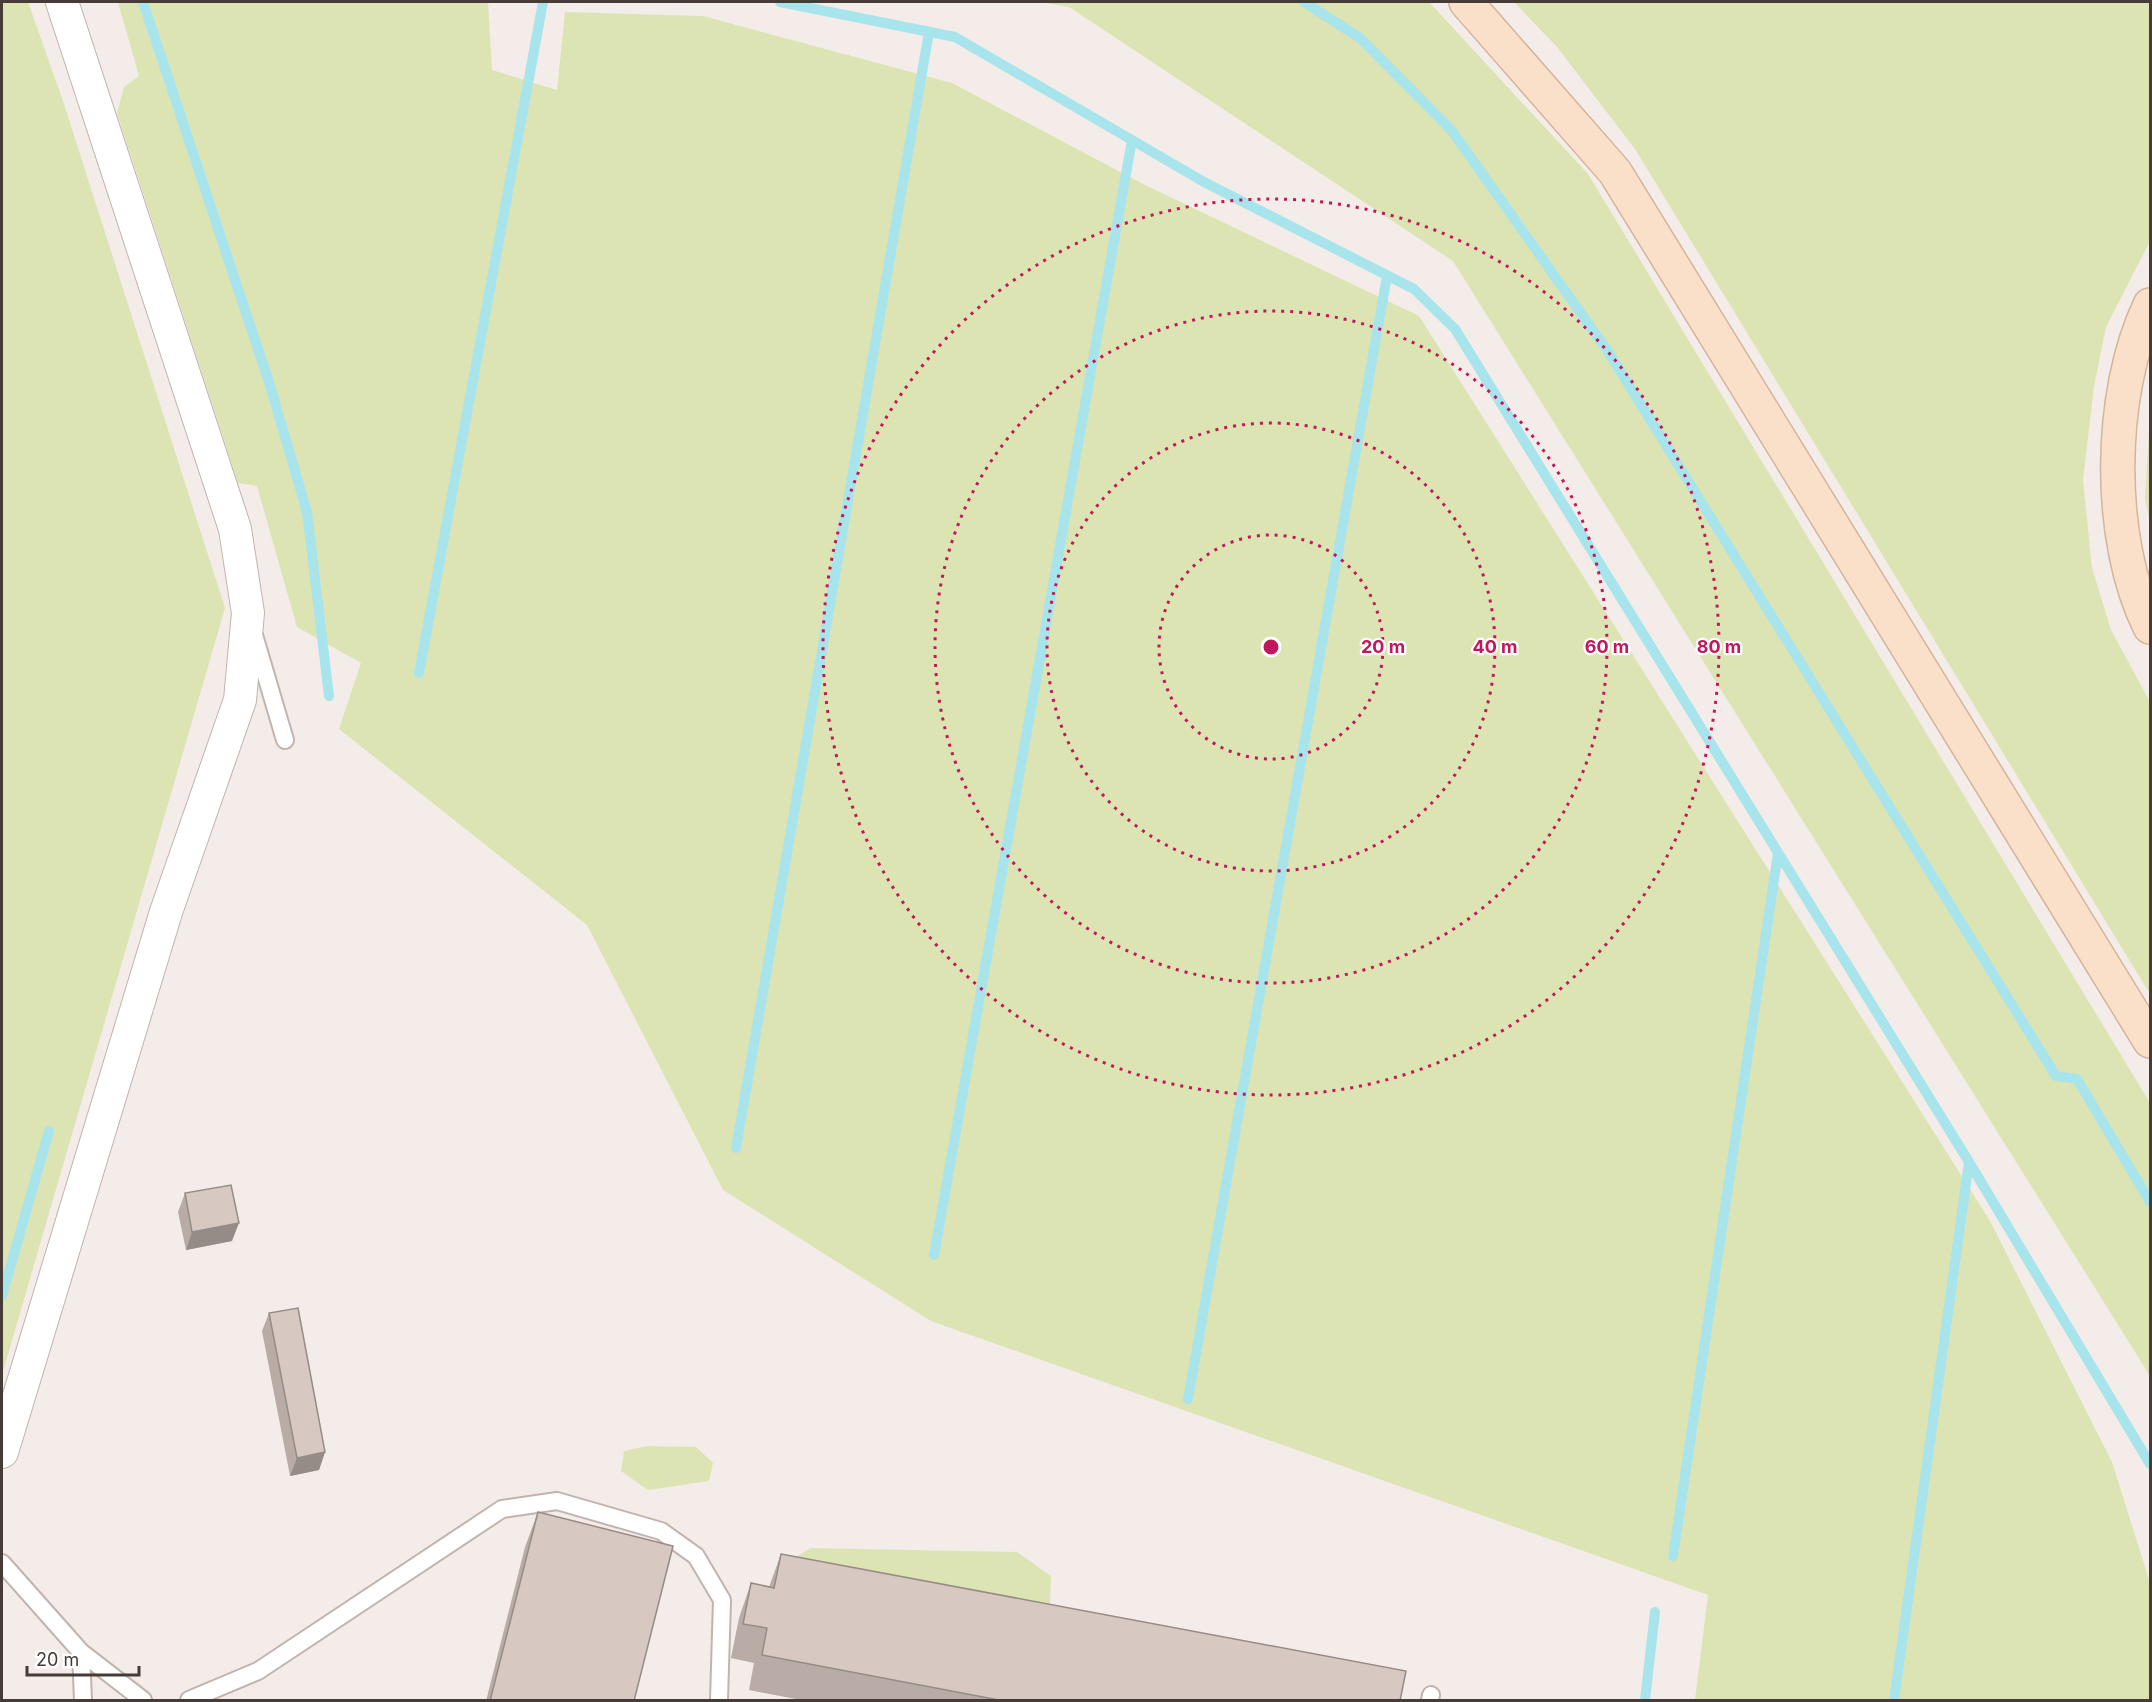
<svg xmlns="http://www.w3.org/2000/svg" width="2152" height="1702" font-family="Inter,sans-serif">
<style>
.green{fill:#dde4b3}
.lines{fill:none;stroke-linecap:round;stroke-linejoin:round}
.stream{stroke:#a8e4ec;stroke-width:10}
.service-casing{stroke:#c1b4ae;stroke-width:20}
.minor-casing{stroke:#c1b4ae;stroke-width:34}
.secondary-casing{stroke:#d3b49d;stroke-width:36}
.service{stroke:#fff;stroke-width:16}
.minor{stroke:#fff;stroke-width:32}
.secondary{stroke:#fbe0c9;stroke-width:33}
.wall{fill:#b9aca6}
.shaded-wall{fill:#968c87}
.building{fill:#d7c8c1;stroke:#968c87;stroke-width:1.5}
.ring{fill:none;stroke:#c2185b;stroke-width:3;stroke-dasharray:3 6}
.centre{fill:#c2185b;stroke:#fff;stroke-width:3}
.ring-label{font-size:18px;text-anchor:middle;font-weight:bold;fill:#c2185b;stroke:#fff;stroke-width:4.5;stroke-linejoin:round;paint-order:stroke}
</style>
<rect width="100%" height="100%" fill="#f3ece8"/>
<path class="green" d="M2,2h26l35,99 162,507 -223,767z
M118,2h370l4,68 65,20 8,-78 138,4 249,67 193,102 274,131 571,905 122,241 38,121v117h-455l13,-105 -777,-274 -208,-131 -136,-265 -248,-196 22,-66 -64,-36 -40,-141 -19,-3 -121,-370 7,-26 15,-11z
M1040,2h389l159,172 562,929v273l-697,-1115 -384,-254z
M1514,2l636,1v238l-44,86 -12,59 -11,94 9,88 19,62 39,72v292l-515,-845 -78,-102z
M2150,415v108l-5,-24z
M647,1446l49,1 17,16 -4,18 -61,9 -27,-19 3,-20z
M811,1548l206,4 34,24 -1,28 -33,32 -239,-69z"/>
<g class="lines">
<path class="stream" d="M143,2l126,380 38,130 22,184
M780,2l175,35 249,145 210,107 41,40 514,833 181,302
M1304,2l56,36 92,93 157,222 447,723 21,3 73,123
M419,673l124,-671
M736,1148l193,-1116
M934,1255l198,-1115
M2,1296l47,-165
M1188,1399l199,-1123
M1673,1556l105,-703
M1645,1700l10,-88
M1894,1700l75,-538"/>
<defs>
<path id="service" d="M254,635l31,105
M2,1563l79,89 2,48
M81,1652l62,48
M189,1700l69,-29 244,-162 55,-8 104,30 35,25 26,44 -3,100
M1430,1700l1,-5"/>
<path id="minor" d="M2,1452l164,-540 74,-212 8,-87 -13,-84 -173,-527"/>
<path id="secondary" d="M1466,2l149,170 535,869
M2150,305c-42,88 -44,234 0,322"/>
</defs>
<use href="#service" class="service-casing"/>
<use href="#minor" class="minor-casing"/>
<use href="#secondary" class="secondary-casing"/>
<use href="#service" class="service"/>
<use href="#minor" class="minor"/>
<use href="#secondary" class="secondary"/>
</g>
<path class="wall" d="M185,1193l47,48 -46,9 -8,-38z
M269,1313l56,139 -6,18 -29,6 -28,-145z
M538,1512l96,189h-148l39,-154z
M781,1554l619,147h-594l-57,-11 5,-27 -23,-5 8,-40 12,-35 18,4z"/>
<path class="shaded-wall" d="M239,1223l-7,18 -46,9 6,-18z
M325,1452l-6,18 -29,6 7,-18z"/>
<path class="building" d="M231,1185l8,38 -47,9 -7,-39z
M298,1308l27,144 -28,6 -28,-145z
M538,1512l135,34 -39,155h-144z
M781,1554l625,117 -6,30h-396l-242,-46 5,-27 -24,-4 8,-41 23,5z"/>
<g class="ring">
<circle cx="1271" cy="647" r="112"/>
<circle cx="1271" cy="647" r="224"/>
<circle cx="1271" cy="647" r="336"/>
<circle cx="1271" cy="647" r="448"/>
</g>
<circle cx="1271" cy="647" r="9" class="centre"/>
<g class="ring-label">
<text x="1383" y="653">20 m</text>
<text x="1495" y="653">40 m</text>
<text x="1607" y="653">60 m</text>
<text x="1719" y="653">80 m</text>
</g>
<rect width="2152" height="1702" fill="none" stroke="#463b37" stroke-width="6"/>
<path d="M27 1666v9h112v-9" fill="none" stroke="#463b37" stroke-width="3"/>
<text x="36" y="1666" font-size="18" fill="#463b37" stroke="#ffffff" stroke-width="4.5" paint-order="stroke">20 m</text>
</svg>
